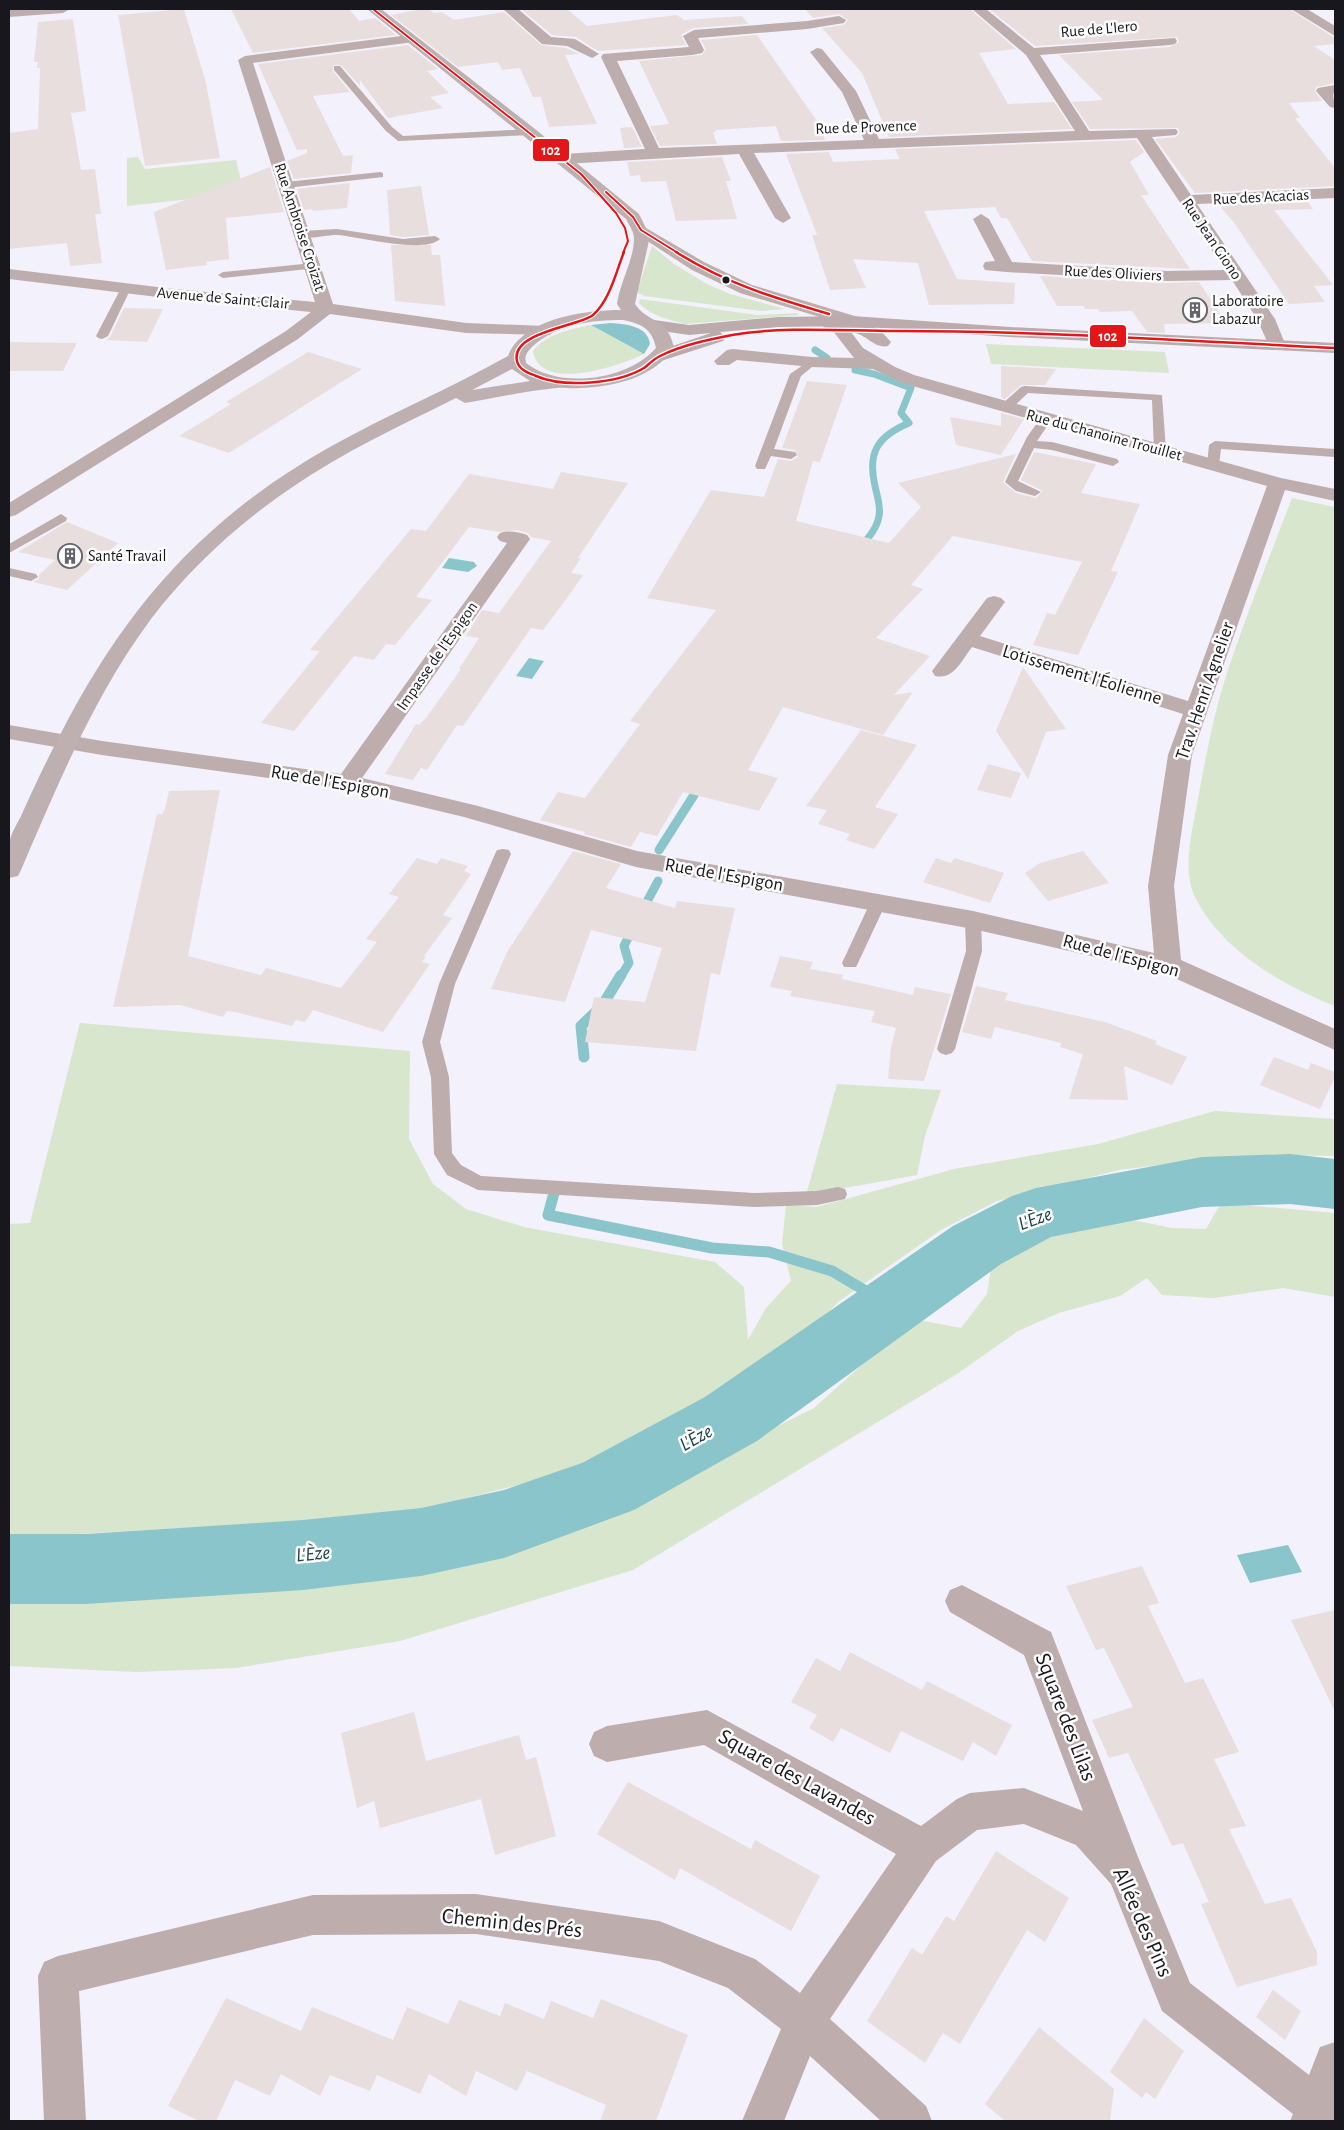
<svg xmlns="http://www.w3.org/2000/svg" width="1344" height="2130" font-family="'Alegreya Sans',sans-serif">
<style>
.green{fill:#d8e6ce}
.water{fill:#8ac5cb}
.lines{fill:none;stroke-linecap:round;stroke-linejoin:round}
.stream-far2{stroke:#8ac5cb;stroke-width:7}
.stream-far1{stroke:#8ac5cb;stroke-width:9}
.stream{stroke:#8ac5cb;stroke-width:11}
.river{fill:#8ac5cb;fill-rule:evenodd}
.building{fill:#e8dedd}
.lane{fill:#bdadac;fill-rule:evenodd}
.street{fill:#bdadac;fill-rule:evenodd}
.secondary{fill:#bcabac;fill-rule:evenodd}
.primary{fill:#beb0b0;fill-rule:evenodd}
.bus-1-far1-casing{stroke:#fdfdfd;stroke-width:4}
.bus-1-casing{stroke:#fdfdfd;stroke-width:5}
.bus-1-far1{stroke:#e41619;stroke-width:2}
.bus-1{stroke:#e41619;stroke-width:2.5}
.bus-dot{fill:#18171e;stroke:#fdfdfd;stroke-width:2}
.labels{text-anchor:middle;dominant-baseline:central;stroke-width:5;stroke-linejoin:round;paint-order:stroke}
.far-street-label{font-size:16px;fill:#18171e;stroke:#fdfdfd}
.far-poi-label{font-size:16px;fill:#18171e;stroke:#fdfdfd;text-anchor:start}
.street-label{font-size:19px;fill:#18171e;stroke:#fdfdfd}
.water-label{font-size:20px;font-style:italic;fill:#1a4243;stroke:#fdfdfd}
.near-street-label{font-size:22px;fill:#18171e;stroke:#fdfdfd}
.line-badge{stroke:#fdfdfd;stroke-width:2}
.badge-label{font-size:14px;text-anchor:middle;font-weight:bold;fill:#fff}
</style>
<rect width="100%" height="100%" fill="#f3f1fb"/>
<path class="green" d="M138,157l7,12 91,-9 8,33 -117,13v-48z
M652,246l22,18 33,20 23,10 55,15 -24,2 -117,-15 -6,-3v-4z
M640,299l117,16 40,-2 2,2 -114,9c-15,-4 -34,-8 -46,-21z
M591,325l53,29c-23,11 -104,40 -111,-3 13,-17 38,-22 58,-26z
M986,344l179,8 4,21 -178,-9z
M1292,498l43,9v499c-53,-21 -113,-55 -140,-109 -13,-27 -3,-65 2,-93 9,-47 17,-94 33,-140 19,-56 41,-111 62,-166z
M80,1023l330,28 -1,88 24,45 33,25 58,18 191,35 29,25 4,53 18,-32 25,-27 -9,-37 4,-39 31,2 137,-38 144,-25 117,-33 120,8v37l-50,-1 -85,5 -81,10 -122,31 -56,29 -103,72 -77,82 -28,22 -54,30 -102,34 -146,37 -143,15 -279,16v-314l21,-1z
M837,1084l104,6 -16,46 -8,39 -111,20z
M1221,1203l114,10v84l-52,-9 -69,10 -52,-3 -15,-17 -27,18 -61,17 -41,18 -61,43 -324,196 -233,71 -164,27 -99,4 -128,-6v-83l295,-7 165,-20 170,-61 175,-87 99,-89 48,9 26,-34 5,-32 51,-35 75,-10 54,11 34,1z"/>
<path class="water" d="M611,323c15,1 37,3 39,21l-6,10 -53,-29z
M449,558l25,4 3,4 -9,6 -26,-4z
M529,658l15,3 -12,18 -16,-3z
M1288,1545l14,27 -52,11 -13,-28z"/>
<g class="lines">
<path class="stream-far2" d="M815,350l12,8
M855,370l19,4 37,14 -10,25 8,10c-31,13 -42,29 -34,63 2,10 6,20 4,30 -2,13 -12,23 -20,33"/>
<path class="stream-far1" d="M659,850l42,-66
M642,911l16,-30
M621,976l8,-13 -5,-17 9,-18"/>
<path class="stream" d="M584,1057l-3,-31 21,-20 19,-31
M554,1193l-6,22 164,33 57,4 63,19 59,35"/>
<path class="river" d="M1290,1154l45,5v50l-45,-5 -88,3 -151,30 -50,27 -244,177 -123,69 -130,48 -83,18 -118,14 -217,14h-77v-70h77l217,-14 118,-12 83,-18 78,-27 123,-66 248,-171 59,-30 24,-8 166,-31z"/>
</g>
<path class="building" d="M184,9l22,74 14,75 -75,8 -27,-151z
M231,9h118l10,12 16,-3 21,17 -143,18z
M421,9h7l6,4 8,-1 12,8 50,-8 37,33 25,3 13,6 -14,1 32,69 -48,3 -8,-30h-8l-13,-29 -18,2 -4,-8 -40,5 -67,-52z
M521,9h46l20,17 90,-11 7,5 58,-4 6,8 -55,4 -12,7 5,10 -88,6 -22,-14 -24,-2z
M805,9h165l46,40 -37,4 29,51 46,-2 18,27 -183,8 -27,-64 -40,-45 22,-3 4,-5 -9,-6 -26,4z
M989,9h300l46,29v6l-21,2 21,14v23l-19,4 -1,5 7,9 -33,2 11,15h-5l40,50v18l-140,7 -40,-54 21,-2 4,-4 -2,-5 -88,1 -18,-27 31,-2 -44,-45 111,-8 9,-5 -2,-5 -142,9z
M73,19l13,92 -15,2 10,57 14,-1 6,45h-6l7,49 -32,3 -3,-23 -58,6v-116l29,-4 2,-61h-3l1,-6h-4l4,-40z
M757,35l62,89 6,16 -44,1 -5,-15 -61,4 1,2h-3l4,12 -57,2 -10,-20 19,-2 -30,-63 63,-6 4,-6 -5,-9z
M408,45l30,24 -11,2 22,22 -19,4 13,11 -55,10 -28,-38v6l-19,-21h-8v6l17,21 -37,4 30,60 10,-1 -2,18 -57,6 -7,-18 20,-8v-4l-10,1 -39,-86z
M632,127l10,20 -18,1 -4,-20z
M1136,140l8,12 -14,10 19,33h-8l49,74 -158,-8 -25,-43h-6l-6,-11 -71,4 33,68 58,4 -1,21 -85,1 -11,-42 -65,-4 13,29 -36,2 -18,-55h5l-31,-81 43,-2 4,10 67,-3 -5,-10z
M722,157l9,24h-5l11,38 -61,2 -10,-40 -25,1 -1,-7 -10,1 -3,-14z
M270,167l14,45 -58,6 3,41 -23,3 1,3 -41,5 -12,-58z
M350,183l-3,25 -34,3 -1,-2 -8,1 -7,-21z
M421,186l8,49 -26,2 -13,-2 -3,-45z
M1307,201l6,8 -39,1 59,75 -19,1 11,16 -36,2 -54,-80 -16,-19z
M391,245h40l1,10h8l5,51 -50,-5z
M1040,276l127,7 32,-1 27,41 -62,1 1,9 -18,-1 -15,-21 -32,1 -2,-3h-13l-1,-3h-27z
M124,308l39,1 -16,33 -41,-2 4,-3z
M9,342l68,1 -14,28h-54z
M308,352l54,17 -133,84 -50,-17 52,-32 -5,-2z
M1001,366l55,3 -11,16h-24l-16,14 -4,-2z
M807,381l40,4 -27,77 -7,-1 -17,60 93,22 32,-36 -23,-24 118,-29 -13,28 13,11 20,5 7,-7 -22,-11 13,-28 62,12 -15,29 59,11 -29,67 7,1 -40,83 -45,-10 14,-32 8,2 27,-53 -129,-26 -42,49 12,4 -47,49 54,18 -36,39 19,-3 -30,43 -100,-28 -35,63 30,8 -19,33 -76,-19 -26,44 -17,-4 -9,15 -47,-13 1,-2 -45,-12 18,-28 27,6 55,-74 -10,-3 86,-111 -69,-12 64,-108 53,7 14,-38 13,2 7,-4 -3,-7 -13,-2z
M1001,413l23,6 -23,36 -45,-10 -6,-28 51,9z
M561,472l67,11 -50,75h3l-10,15 12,2 -16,23 -24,32 -12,-2 -68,98 -6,-1 -30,45 -6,-2 -8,12 -28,-6 31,-50 3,1 7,-7 35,-49h-2l20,-31 -13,-2 16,-26 17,3 52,-72 -20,-4 -3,-4 -11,-3 -18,2 -30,-5 -53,70 16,3 -37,45 -9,-1 -12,16 -20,-4 -60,75 -33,-8 59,-72 -10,-1 101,-121 15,2 43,-57 84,15z
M67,522l51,21 -51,47 -34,-8 6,-3v-4l16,-15 -37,-8z
M1023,667l43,62 -20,3 -18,47 -32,-48z
M861,730l56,15 -42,62 23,7 -24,35 -28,-9 4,-6 -32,-10 9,-14 -21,-4z
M988,764l33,9 -10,25 -34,-8z
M220,790l-32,166 73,19 5,-7 75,20 36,-46 -11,-3 33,-42 -10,-3 28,-36 20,6 4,-6 27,8 -4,5 7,3 -28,41 9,3 -28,38 2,1 -4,5 8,2 -47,68 -70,-22 -8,12 -9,-2 -4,6 -57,-14 -8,-1 -4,6 -43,-12 -67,2 44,-193h5l3,-5 4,-18z
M573,851l48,13 -15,24 69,20 2,-7 58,7 -15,67 -9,-2 -15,78 -111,-9 9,-45 51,5 17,-54 -71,-18 -26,72 -74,-13 16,-37z
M1083,851l26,32 -61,18 -23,-28 15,-10z
M936,858l15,5 4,-5 49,15 -14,30 -67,-21z
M780,956l33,6 -3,7 33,6 -1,4 71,16 2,-8 36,7 -27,87 -36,-2 3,-32 5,-19 -25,-6 4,-11 -85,-15 2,-5 -22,-4z
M976,986l32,7 -3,7 100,22 52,19 -2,3 32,13 -15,28 -48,-19 4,34 -59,-1 14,-45 -23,-7 1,-4 -66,-16 -4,12 -29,-7z
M1274,1057l34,13 3,-7 24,9v5l-15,32 -60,-24z
M1142,1566l17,37 -11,3 37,77 18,-5 36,74 -25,7 32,67 -17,3 36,75 26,-6 26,54v13l-80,22 -36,-83 8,-2 -26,-59 -11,3 -44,-93 -19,5 -17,-38 41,-13 -29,-59 -8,2 -30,-64z
M1335,1610v102l-44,-92z
M850,1652l72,38 5,-9 85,44 -16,31 -23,-14 -10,19 -62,-30 -11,22 -49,-25 -8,14 -24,-14 8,-13 -26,-13 25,-44 24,13z
M414,1712l12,49 93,-26 7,25 10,-3 20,79 -61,19 -14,-56 -101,29 -6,-27 -17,7 -16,-75z
M628,1782l123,67 4,-9 65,36 -29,55 -111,-63 -5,12 -78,-46z
M996,1851l73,47 -24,44 -18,-12 -67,114 -17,-11 -18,30 -58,-42 45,-73 10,7 24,-39 8,5z
M1273,1990l28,21 -16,29 -29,-23z
M226,1998l75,33 11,-24 81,33 14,-33 41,17 11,-24 41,16 5,-13 39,16 7,-18 42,17 8,-19 87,36 -32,86h-56l6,-16 -79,-34 -10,20 -41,-20 -10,25 -37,-22 -9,20 -43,-19 -7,16 -40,-16 -10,21 -39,-22 -11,22 -35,-16 -19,41h-17l-31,-15z
M1144,2018l40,33 -29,48 -9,-7 -4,6 -32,-26z
M1039,2027l75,62 -4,32h-105l-20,-17z"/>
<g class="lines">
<path class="lane" d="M334,66h6l52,61 11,9 127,-7 5,3 -5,3 -132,6 -12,-10 -52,-61z
M380,172l3,1v4l-97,11 -5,-3 5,-3z
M337,229l66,10 32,-3 5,3c-16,15 -80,-2 -102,-4 -11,-1 -33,7 -41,-1l5,-3z
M313,263l5,3 -1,2 -94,10 -5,-3 5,-3z
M126,285l5,3 -23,48 -6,3 -4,-1 -2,-2 25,-48z
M812,359l6,3 -17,14 -27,73 21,3 2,3 -6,4 -20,-3 -6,13h-8l-2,-3 35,-92z
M1025,386l137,9 4,55 -6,4 -6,-4 -2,-50 -124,-7 -18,17h-8v-6l19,-17z
M1046,415l6,4 -15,22 15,1 65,17 2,3 -6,4 -61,-16 -18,-2 -16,33 23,11 -6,4 -19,-5 -11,-9 22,-45 15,-21z
M1215,441l120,8v8l-114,-8 -2,16 -6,4 -6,-4 2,-20z
M61,514l6,4 -1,3 -57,32v-9z
M9,568l27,6 2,3 -7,4 -22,-5z
M503,849l6,1 2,4 -56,130 -15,58 9,35 3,76 9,12 20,11 273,17 63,-2 21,-4 7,2 2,5 -2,5 -28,6 -63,2 -276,-17 -31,-15 -13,-21 -3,-77 -9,-35 17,-58 56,-130 2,-4z
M878,898l6,1 2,4 -28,60 -2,4h-12l-2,-4 28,-60 2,-4z
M973,915l6,1 2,4 1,31 -27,98 -3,4 -6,2 -6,-2 -3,-4 29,-98 -1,-31 2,-4z"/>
<path class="street" d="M9,9h61l-7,4 -54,4z
M503,9h15l33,28 24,2 24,15 -7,4 -25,-12 -25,-2z
M972,9h14l48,39 141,-10 2,3 -2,3 -5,1 -130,10 49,76 87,-2 2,3 -2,3 -24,2 39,58 144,-7v10l-138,6 78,115 11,27 -3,4h-12l-14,-31 -25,-39 -65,1 -161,-9 -21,-2 -2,-4 2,-4 10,-1 -22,-42 8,-5 8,5 23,43 155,9 58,-1 -88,-132 -383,15 37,65 -8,5 -8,-5 -36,-64 -176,10 -8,-5 8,-5 82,-5 -44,-92 2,-3 86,-7 -6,-11 11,-6 113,-9 32,-5 7,4 -2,3 -37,6 -109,9 6,12 -2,3 -10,2 -75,6 42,87 205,-8 -22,-48 -32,-40 7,-4 5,1 34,42 23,48 196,-8 -49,-76z
M1291,9h16l28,17v10z
M409,35l5,1 2,3 -2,3 -161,21 80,241 133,19 78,3 6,1 3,4 -3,4 -84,-2 -136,-19 -32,25 -282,176 -7,2v-14l277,-172 25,-19 -137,-13 -165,-20v-10l165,20 141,13 -77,-242 7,-4z
M1335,85v8l-2,1 2,14 -5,-1 -14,-16 2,-3z
M641,225l63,37 48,23 106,32 2,5 19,7 12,13 -3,4c-14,3 -21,-12 -37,-14l12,16 32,19 19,8 367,103 54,11v12l-50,-11 -93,265 -18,131 7,74 154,69v21l-174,-78 -188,-43 -337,-62 -172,-50 -117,-28 -245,-34 -93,-16v-14l93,16 239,33 166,-231 -7,-2 -3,-4 3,-4c9,-3 18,-1 27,2l3,4 -168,239 116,28 159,45 336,60 181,42 -6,-67 20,-131 15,-41 -211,-67c-11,14 -18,33 -37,29l-3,-5 55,-73 7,-2 7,2 4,4 -25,34 208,65 79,-215 -365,-103 -29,-14 -61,-2 -75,-7 -8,5h-12l-3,-4 13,-11 6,-1 79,8 42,1 -21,-27 -7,-1 -3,-4 3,-4 7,-1 -93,-28 -48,-23 -57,-37 -2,-3 2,-3z
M962,1585l89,47 87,225 52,126 119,92 11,-28 15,-5v79h-45l3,-7 -131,-103 -51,-127 -35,-39 -52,-21 -47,6 -41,31 -106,158 96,87 6,15h-51l-71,-65 -26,65h-42l39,-92 -53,-41 -69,-27 -183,-27 -163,1 -234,56 7,130h-42l-6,-145 6,-14 14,-6 255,-61 163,-1 183,27 96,38 45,34 96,-139 -192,-109 -97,17 -13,-6 -5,-12 5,-12 13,-6 100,-16 214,116 36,-27 13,-6 54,-5 59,23 -59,-156 -74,-43 -5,-11 5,-11z"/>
<path class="secondary" d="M852,316l158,11 325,16v10l-325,-16 -158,-11 -73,1 -59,5 6,5 -3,4 -65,21 -6,-1 -3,-4 3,-4 59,-20 -22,2 -41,-6 -3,-4 3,-4 6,-1 35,5 90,-8z"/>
<path class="primary" d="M367,9h14l154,120 104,85 11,22 -15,68c14,21 32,11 39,44 -21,30 -60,39 -95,40 -8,1 -16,-1 -23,0 -30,3 -61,10 -91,15l-9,-5c-56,28 -113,54 -165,90 -53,36 -101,80 -140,131 -56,75 -93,165 -130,251l-3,6 -9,2c0,-11 -2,-23 0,-34 1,-9 8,-20 12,-28 12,-26 24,-53 38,-79 65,-128 144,-218 269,-289 59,-33 121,-59 180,-92 15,-38 78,-46 113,-46l-4,-6c3,-22 17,-44 17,-66 0,-6 -5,-13 -8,-19zM623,320c18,4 29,8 33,28 -28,32 -96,42 -130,15 -2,-8 2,-12 7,-17 25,-22 58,-26 90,-26zM512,369l18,12 -58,9z"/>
<defs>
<path id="bus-1-far1" d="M373,9l208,165 35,39 9,15 3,13 -5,12
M606,192l27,25 8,13 37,23"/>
<path id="bus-1" d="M624,252c-8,20 -14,48 -31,63 -13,11 -83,17 -76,46 2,9 12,12 19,15 28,12 81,8 108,-8 5,-4 10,-9 16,-12 22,-11 47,-16 72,-21 54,-9 111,-4 166,-4 146,0 291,10 437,17
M676,252c51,32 96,45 153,62"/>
</defs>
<use href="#bus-1-far1" class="bus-1-far1-casing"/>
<use href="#bus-1" class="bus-1-casing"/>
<use href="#bus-1-far1" class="bus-1-far1"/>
<use href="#bus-1" class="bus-1"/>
</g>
<defs>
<symbol id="building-ring" viewBox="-11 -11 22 22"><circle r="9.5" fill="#fdfdfd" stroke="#65636b" stroke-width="1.5"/><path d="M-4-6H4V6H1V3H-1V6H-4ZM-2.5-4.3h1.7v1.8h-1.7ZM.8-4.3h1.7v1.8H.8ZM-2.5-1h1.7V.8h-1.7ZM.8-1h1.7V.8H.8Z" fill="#65636b"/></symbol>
</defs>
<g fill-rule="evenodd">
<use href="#building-ring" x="1181" y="296" width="28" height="28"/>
<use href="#building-ring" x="56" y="542" width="28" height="28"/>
</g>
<circle class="bus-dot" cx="726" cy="280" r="4.5"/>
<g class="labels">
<g class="far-street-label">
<text transform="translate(1099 29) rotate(-5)">Rue de L'Iero</text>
<text transform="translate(866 127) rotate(-2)">Rue de Provence</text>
<text transform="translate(1261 197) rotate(-3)">Rue des Acacias</text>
<text transform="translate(300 227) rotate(72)">Rue Ambroise Croizat</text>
<text transform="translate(1212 239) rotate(56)">Rue Jean Giono</text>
<text transform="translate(1113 273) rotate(3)">Rue des Oliviers</text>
<text transform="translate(223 298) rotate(5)">Avenue de Saint-Clair</text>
<text transform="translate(1104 435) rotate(15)">Rue du Chanoine Trouillet</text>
<text transform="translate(437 656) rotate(-55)">Impasse de l'Espigon</text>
</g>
<g class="far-poi-label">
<text x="1212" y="301">Laboratoire<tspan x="1212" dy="18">Labazur</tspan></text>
<text x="88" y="556">Santé Travail</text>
</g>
<g class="street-label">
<text transform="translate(1082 675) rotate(17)">Lotissement l'Éolienne</text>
<text transform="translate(1205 691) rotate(-71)">Trav. Henri Agnelier</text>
<text transform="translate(330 782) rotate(10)">Rue de l'Espigon</text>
<text transform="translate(724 875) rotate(10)">Rue de l'Espigon</text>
<text transform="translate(1121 956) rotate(15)">Rue de l'Espigon</text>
</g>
<g class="water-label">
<text transform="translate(1035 1219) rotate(-20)">L'Èze</text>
<text transform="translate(696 1438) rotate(-29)">L'Èze</text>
<text transform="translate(313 1554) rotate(-5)">L'Èze</text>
</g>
<g class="near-street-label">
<text transform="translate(1066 1717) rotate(69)">Square des Lilas</text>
<text transform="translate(797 1777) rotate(29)">Square des Lavandes</text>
<text transform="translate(1143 1922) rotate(66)">Allée des Pins</text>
<text transform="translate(512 1923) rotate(6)">Chemin des Prés</text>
</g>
</g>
<g class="line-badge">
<rect x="532" y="138" width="38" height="24" rx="5" fill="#e41619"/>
<rect x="1089" y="324" width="38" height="24" rx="5" fill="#e41619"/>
</g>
<g class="badge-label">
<text x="551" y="155">102</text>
<text x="1108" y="341">102</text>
</g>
<rect width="1344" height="2130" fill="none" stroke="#18171e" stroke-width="20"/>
</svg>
